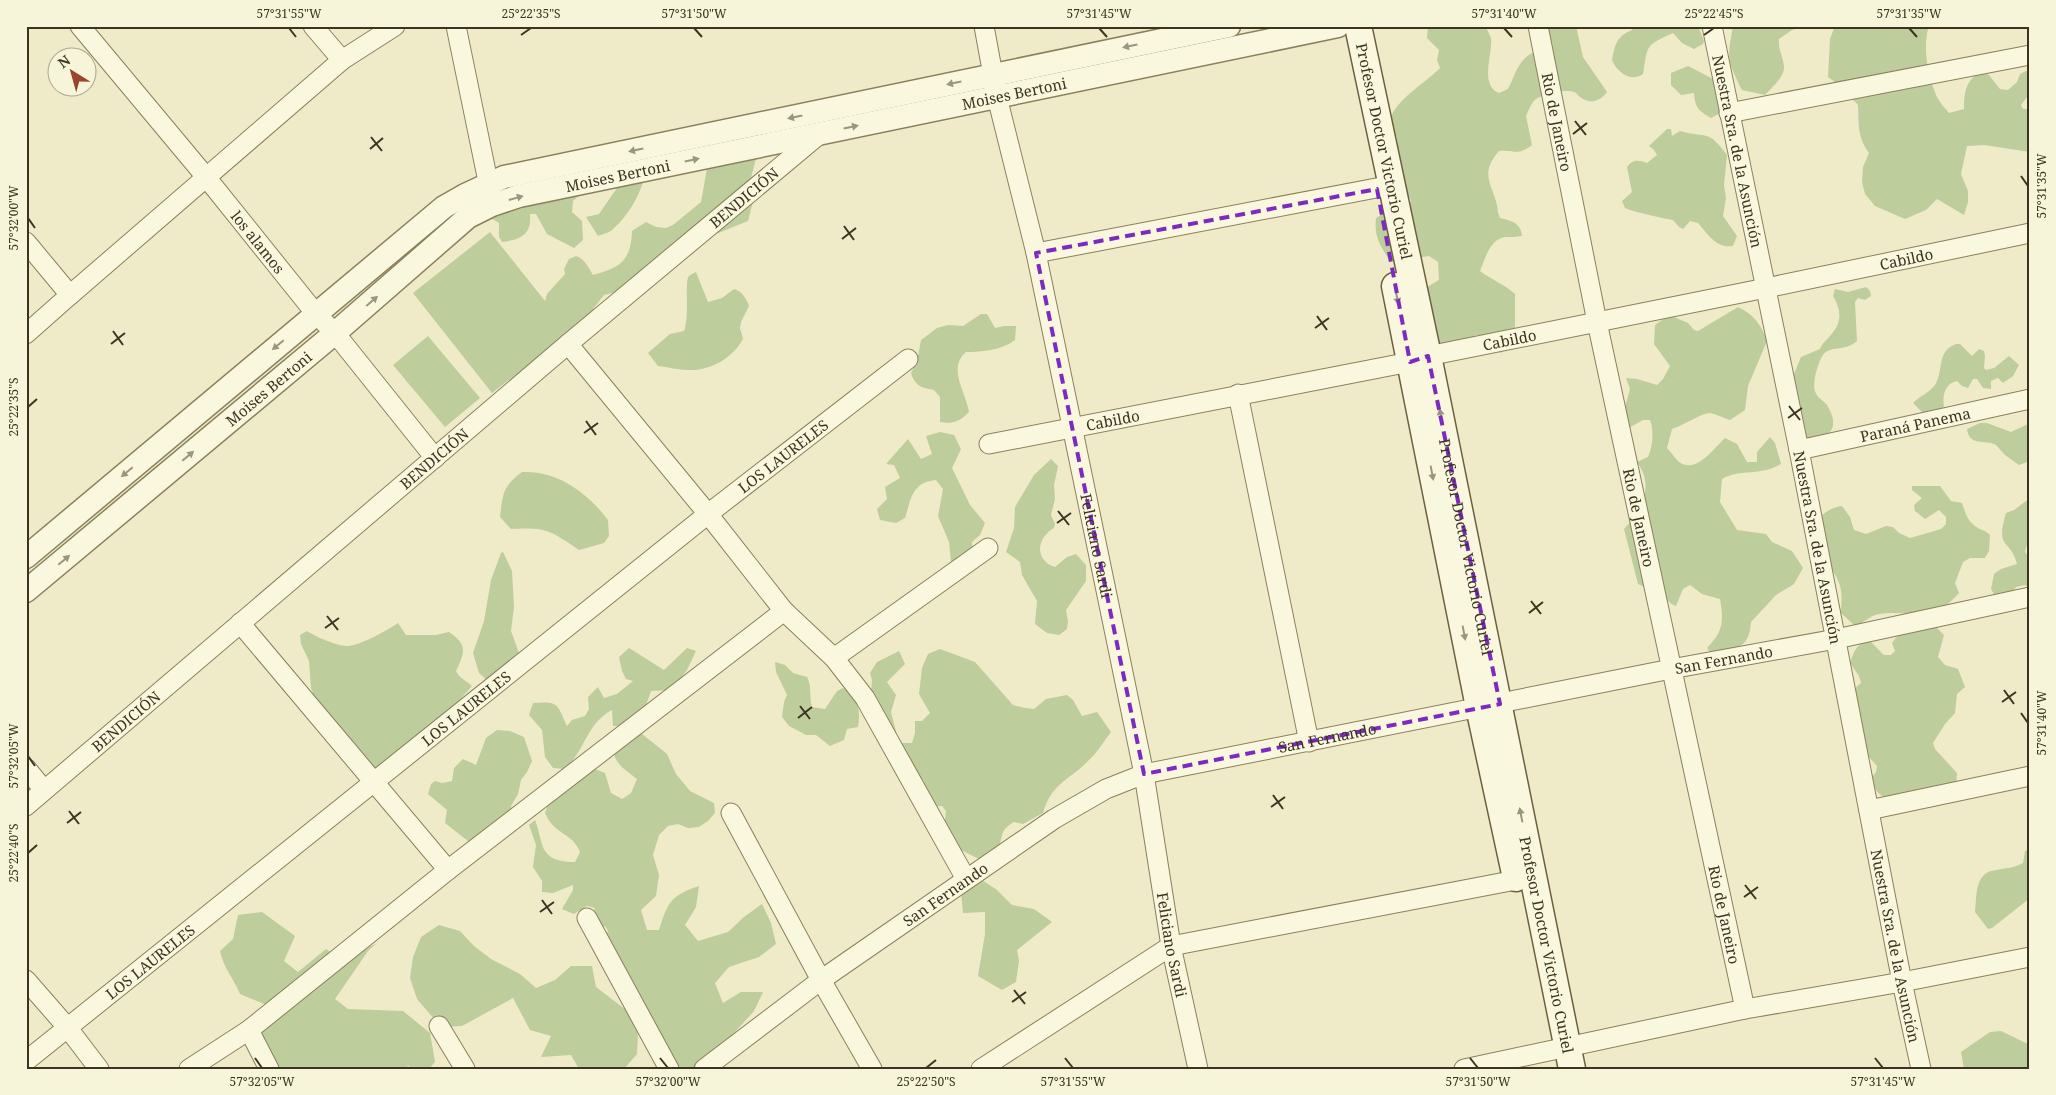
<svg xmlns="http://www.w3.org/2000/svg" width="2056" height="1095" font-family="'Noto Serif',serif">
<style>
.green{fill:#bdcd9c}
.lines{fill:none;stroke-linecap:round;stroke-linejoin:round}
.minor-casing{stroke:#8b805d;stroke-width:21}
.tertiary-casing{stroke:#8b805d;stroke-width:25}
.secondary-casing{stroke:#6d6040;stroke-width:29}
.minor{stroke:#f9f7dd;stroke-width:19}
.tertiary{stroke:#f9f7dd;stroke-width:22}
.secondary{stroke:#f9f7dd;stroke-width:26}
.oneway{fill:#9a967f}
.marked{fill:none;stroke:#7b2cbf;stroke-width:4;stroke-dasharray:10 6;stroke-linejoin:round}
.ticks{fill:none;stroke:#3c3421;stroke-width:2}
.labels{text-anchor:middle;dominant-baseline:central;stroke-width:4.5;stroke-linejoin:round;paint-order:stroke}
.street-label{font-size:15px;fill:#3c3421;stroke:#f6f4d9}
.neatline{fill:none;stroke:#3c3421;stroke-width:2}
.ticks-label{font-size:12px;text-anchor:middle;fill:#3c3421}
</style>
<rect width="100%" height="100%" fill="#efebc9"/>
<path class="green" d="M1428,26l58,1c1,3 4,8 5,11 2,16 -12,47 8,55l9,-4c7,-13 10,-31 27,-37 7,-3 12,-2 18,-6l-10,-20h33l7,31 24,35c-7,9 -16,13 -27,5 -2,-1 -3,-4 -6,-5 -9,-3 -35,2 -41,10 -3,4 -5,10 -7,14l6,29c-16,12 -16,4 -33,6 -23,26 -2,37 -1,62l2,5c12,3 21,5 22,18 -5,1 -11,1 -16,1 -16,1 -21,22 -26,34 12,9 24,13 35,23v40l-14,19 -9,-4 -13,-14h-3l-6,9h-29l-6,7 -13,-61 17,-10 -1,-18 -9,-6 -32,5 -8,-2c-10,-14 -15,-24 -13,-41l8,-5 25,-7 2,-6 -3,-5 -7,-2 -6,-43 2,-13c-2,-4 -6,-9 -7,-14 0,-20 37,-41 50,-55l-3,-8 2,-10 -12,-12z
M1632,26h66l6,15 -1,3 -9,5 -12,-6 -9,-10c-28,13 -25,11 -30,41 -12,9 -26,-2 -31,-14 3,-16 5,-24 20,-30z
M1733,26h74l-15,4 -13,9c-1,10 4,17 5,27 1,11 -12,21 -19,29l-23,-5c-15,-31 -15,-30 -9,-64z
M1825,26h104c-7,20 -1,52 8,71 3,6 8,11 12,16l15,-4c0,-18 2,-27 16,-38l9,4 11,14 8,1 9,-8 3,-8 8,-4 2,3v20l-9,12 2,4h7v43l-46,-7 -17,1 -6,28 7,17v11l-4,13 -27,-16 -11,11 -21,9 -30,-13 -10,-12 -3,-12 1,-15 6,-14c-12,-16 -10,-29 -11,-48l-19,-20 -11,-8 2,-38 4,-11z
M1688,66l29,15 7,30 -13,7c-12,-7 -16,-10 -17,-25l-13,2 -10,-10v-12z
M1667,129h4l1,7 8,-5c27,8 27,-3 47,24l-3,30 2,13 -3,18 14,20 -4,10c-17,3 -26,-13 -35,-23l-8,-2 -7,8 -4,-2 -6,-7c-7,-1 -43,-9 -48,-12l-3,-7 10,-9 -5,-25c6,-8 11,-7 20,-4l10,-8 -3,-5 -5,-4z
M711,146l46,9 -9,34 5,12 -5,20 -47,19 -77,50 -20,5 -11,14 -2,17 -22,7 -77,60 -79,-100 77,-61 55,69 2,-7 18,-20 -1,-5 5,-10 7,-3c9,3 12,11 17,19 27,-7 38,-14 39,-44l14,-9 10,5 10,1 7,-3 28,-23z
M644,178c-4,18 -17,39 -32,52 -3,3 -10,4 -14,6l-12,-19 13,-3 18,-26 -2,-2c-18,7 -26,0 -42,15l-1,11 10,9 1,19 -9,8 -27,-14 -11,-20h-6c2,21 -10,26 -28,28l-3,-5v-14l-17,-11z
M696,272l12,30 14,-4 12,-9c8,2 12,9 15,17l-8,16 -1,6 3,11c-10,19 -33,32 -54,31 -11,0 -21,-3 -31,-4l-10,-13 22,-19 14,-3c6,-15 0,-49 5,-55 2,-2 5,-3 7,-4z
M1866,287l4,4 1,5 -6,4 -7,-2 -3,4 2,39c-12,11 -27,4 -34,14 -5,7 -11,28 -8,36 2,7 8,9 12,14 3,5 5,9 6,15 2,18 -16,18 -30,20l-26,-47 2,-5 15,-14 7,-17 19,-8c2,-6 6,-8 10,-13 12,-13 12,-25 3,-40l2,-7 13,3z
M1738,307c16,8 23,17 29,34l-19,45 -3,24 -15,10c-6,-2 -14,-6 -20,-7 -8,0 -28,13 -38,16l-5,19c4,4 7,9 11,13 17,15 36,-13 47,-23l12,6 10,18h10v-10l13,-15 5,6 6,21c-22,13 -39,4 -59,15l-2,23 17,28 29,4 6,8 20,9 11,17 -9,16 -18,11 -25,27c-2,29 -17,27 -41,30l-3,-4c16,-16 17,-27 13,-49l-18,-5 -12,-9 -7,4 -7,17c-8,-2 -8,-8 -15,-13 -5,-4 -16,-5 -23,-9l-14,-55c18,-19 31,-42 13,-67l11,-5c5,-11 6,-26 2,-37h-7l-16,9 -2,-22 5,-18 -4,-11 11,1 20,6 6,-6 7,-13 -16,-22 1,-19 14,-10 19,8 6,7 4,1z
M981,314h6l8,14 9,-2h12l-1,14c-13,10 -32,12 -49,12 -19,16 0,40 3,60 -10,10 -15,12 -29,10v-25l-6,-7c-12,-2 -19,-4 -23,-17l6,-12 4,-21 16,-12 11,-3 15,1z
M428,336l52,62 -35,29 -52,-62z
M1956,344h4l12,12 7,-7 5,2 1,5 -1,12 2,2 8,-2 15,-12 10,9 -6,11 -10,7 -5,-5 -7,3v8l-8,-1 -6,-9h-4l-5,9 -6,-2 -5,-5c-12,2 -15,15 -13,25l-9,10 -12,-3 -10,-10c7,-7 16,-10 22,-18 9,-14 1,-34 21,-41z
M1980,423h7l24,9 19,-9v38l-11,4 -14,-10 -9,-10c-11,-6 -27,2 -29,-16z
M940,432l14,3 7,14 -9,19 18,37 15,18 -5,12 -8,7 1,16 -21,14 -3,-30 -11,-26 5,-27 -7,-9c-24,2 -25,19 -31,38l-9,5 -16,-3 -3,-11 10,-10 -2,-12 15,-9 -6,-13 -8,-1 22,-25 13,20 11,-5 -6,-18z
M1051,459l7,7 -4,19 1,14 -4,16 4,9 -1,4c-11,6 -20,21 -9,33 2,3 7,5 10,6l12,-10 9,-3 10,11v16l-20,29 2,12 -1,7 -8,6 -12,-2 -12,-9 2,-23 -15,-26 -2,-13 -14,-10 8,-24 1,-21 19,-32z
M522,472c35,-2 66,21 86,48l1,16 -5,7 -25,7c-29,-20 -33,-23 -68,-21l-11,-12c3,-23 2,-30 22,-45z
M1912,486h28l11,15 11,2c3,9 5,17 13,23 5,4 10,4 15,9l-1,16 -4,7h-15l-7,4 -8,21 4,10c-29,33 -44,16 -80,21 -9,1 -16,10 -24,12l-14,-13c1,-20 2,-27 -10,-45l-11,-2 -10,-8 -4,-25c10,-12 19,-25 36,-27l8,11 4,13 12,4 20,-8 7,1 6,6 11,5 31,-9 5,-5v-7l-7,-7 -14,9 -10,-8 -1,-6 8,-7 -10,-8z
M2030,498v35l-5,19 5,6v30l-5,-3 -9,2 -5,7 -16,2 -4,-7 3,-15 7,-5 16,-5c-7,-27 -22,-13 -11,-51l8,-3z
M503,552l9,19 2,36 -3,24 12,33 -35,17 -9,-8 -6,-20 11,-32 7,-41 10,-27z
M398,623l8,12h30l13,-3c19,13 16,20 7,39 4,8 10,9 16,15l-17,19 -75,72 -63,-72 -6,-17 -2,-27 -8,-17 -1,-9 7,-4c9,6 30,15 41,15 11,0 40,-16 50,-23z
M1933,624l11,11 -6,22 7,8 13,4 7,18 -8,7 -2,19 -10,11 -12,19 2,6 22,24 -1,13 -70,12c-7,-3 -14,-11 -16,-18l6,-8 1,-6 -16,-18 -7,-59 7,-6 -2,-7 -9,-13c4,-11 6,-20 20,-22l14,14h7l4,-4 -3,-8 6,-8 14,-2z
M629,648l35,22 23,-22 9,3 -9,19 -15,20 -21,1 -7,20 -26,15h-5l-1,-16c-26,14 -27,41 -47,59l-12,-1 -8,-11 -3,-27 -13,-15 4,-12c26,-2 24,1 34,23l5,-6 13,-4 4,-7 -1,-12 10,-10 6,11 13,-4 16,-13 -7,-2 -4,-8 -3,-14z
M940,649l35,13 38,43 12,3 9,1 12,-10 21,-4 6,5 9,16 15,-4 14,20c-8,10 -13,20 -22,28 -20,21 -37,22 -46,53l-20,11 -9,-2c-17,10 -9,15 -17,28 -3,4 -10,8 -14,11l-32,-16 -7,-17 2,-17 -4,-5 -12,1 -7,-18 1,-8 -13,-14 -40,-72 1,-15 -2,-7 7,-11 22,-11 6,13 -18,18 9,13 -5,17 8,31h13l3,-10v-12h7l8,-8 -11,-19 3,-26 6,-14z
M775,662l10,3 8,8 14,4c5,9 2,20 5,30l13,2 12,-18 6,-3c15,10 18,21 15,39l-11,2 -3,11 -14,6 -14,-11h-10l-17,-9 -7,-9 2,-15 3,-7 -11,-23z
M497,730l13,1 14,6 8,24 -5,11 -6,8 -3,14 -7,12 1,6 -33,31 -11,-2 -23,-18 2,-13 -19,-16 3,-10 4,-3 7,2 10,-2 2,-13 9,-9 13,6 10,-27z
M642,734l25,20 9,20 14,17 24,12 1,10 -7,8 -9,6 -11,1 -10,-4 -10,2 -9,9 -6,20 6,20 -3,21 -15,14 6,20h12c9,-28 11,-34 40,-44l-3,21 -11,18 13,16 30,-9 16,-15 18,-13 9,19 5,21 -17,13 -30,10 -14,16 8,20 18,-11h22l-9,19 -29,32 -25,20 -10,6h-19l-75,-119 12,-19 -3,-5 -4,3 -9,-12 3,-9 -8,-2 -13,8 -12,-5 11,-19v-5l-20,8 -11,-1v-11l-9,-14 3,-22 -7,-20 6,-5c4,9 6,26 10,31 6,10 21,11 30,11l5,-10c-8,-20 -26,-17 -35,-39l5,-14 34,-26 11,-4 10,4 6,20 11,6 9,-6 6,-14c-13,-10 -23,-15 -24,-32l18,-10z
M2030,849v49l-38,30 -4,1 -13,-17c2,-16 -1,-40 21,-42 11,-2 17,-2 27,-7l2,-12z
M979,878l18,12 15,15 22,4 18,13 -35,28 2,11 -3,21 -14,8 -24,-14 7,-42v-22l-22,1 -2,-21z
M262,912l33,24 -11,25 14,11 28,-23 18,12 33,-18 -9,8 -33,48 13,10 55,2 27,22 5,29 -6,7h-18l-4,-5 2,5h-138l-13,-29 6,-36 -24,-10c-7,-17 -16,-25 -20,-43l13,-12 5,-24z
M439,925l21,6 14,15 17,13 29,15 16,14 19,-8 16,-14h21l4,21 34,26 8,19 -1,22 -13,15h-45l-8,-14 -30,2 10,-21 -21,-6 -17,-32 -51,28 -21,1 -24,-28 -7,-21 3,-21 8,-20z
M2001,1031l29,14v24h-66l-3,-17 29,-20z"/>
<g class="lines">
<defs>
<g id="minor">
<path id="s1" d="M80,26l126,151 110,137 19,19 100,125"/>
<path d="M313,26l29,34"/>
<path d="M456,26l35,170"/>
<path id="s2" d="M984,26l13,71 39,156 36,173 72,348 27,172 27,123"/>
<path id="s3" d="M1538,26l59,296 148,687"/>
<path id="s4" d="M1712,26l87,424 103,532 19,87"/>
<path d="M1729,113l301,-58"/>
<path d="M26,242l44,53 -44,39"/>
<path d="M1036,253l356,-68"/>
<path d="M70,295l272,-235 53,-34"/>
<path d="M568,344l140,170 76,97 50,47 31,40 101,181"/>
<path d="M1238,394l71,348"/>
<path id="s5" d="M989,444l421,-82 18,-6 338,-68 264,-55"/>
<path id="s6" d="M1799,450l231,-51"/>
<path d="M240,623l208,247"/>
<path d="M834,658l154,-110"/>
<path d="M26,768l18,22"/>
<path id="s7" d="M26,806l542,-462 253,-211"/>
<path d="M1869,810l161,-34"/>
<path d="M731,813l90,167 51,89"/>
<path d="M587,918l82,151"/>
<path d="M26,980l41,47 32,42"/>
<path d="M439,1026l26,43"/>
<path d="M249,1030l20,39"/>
<path id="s8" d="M26,1061l682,-547 200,-155"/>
<path d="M189,1069l60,-39 199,-160 336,-259"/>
<path id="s9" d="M704,1069l117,-89 233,-161 52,-30 38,-15 527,-105 165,-30 194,-42"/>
<path d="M981,1069l190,-123 345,-66"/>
<path d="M1464,1069l281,-60 157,-27 128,-25"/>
</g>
<g id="tertiary">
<path d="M26,557l418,-350 21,-12 39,-18 725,-151"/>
<path id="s10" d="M26,591l309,-258 133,-116 24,-12 27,-9 819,-170"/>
</g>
<g id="secondary">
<path id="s11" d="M1358,26l70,330 144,713"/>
<path d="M1395,286l84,421 37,171"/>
</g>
</defs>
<use href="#minor" class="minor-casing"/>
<use href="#tertiary" class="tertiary-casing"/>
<use href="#secondary" class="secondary-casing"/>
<use href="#minor" class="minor"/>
<use href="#tertiary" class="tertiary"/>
<use href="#secondary" class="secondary"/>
</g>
<defs><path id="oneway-solid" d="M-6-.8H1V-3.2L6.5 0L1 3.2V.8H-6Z" transform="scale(1.25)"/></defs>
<g class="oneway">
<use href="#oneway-solid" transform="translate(1130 46) rotate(168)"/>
<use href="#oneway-solid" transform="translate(954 83) rotate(168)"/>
<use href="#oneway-solid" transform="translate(795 117) rotate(168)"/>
<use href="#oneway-solid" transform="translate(851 127) rotate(-12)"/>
<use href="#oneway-solid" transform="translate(636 150) rotate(168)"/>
<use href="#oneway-solid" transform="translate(692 160) rotate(-12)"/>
<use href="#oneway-solid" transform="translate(516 198) rotate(-16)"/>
<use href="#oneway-solid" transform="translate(1397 297) rotate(79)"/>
<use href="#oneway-solid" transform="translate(372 301) rotate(-41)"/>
<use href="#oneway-solid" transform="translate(278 345) rotate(140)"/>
<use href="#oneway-solid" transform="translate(1441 416) rotate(-102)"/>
<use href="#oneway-solid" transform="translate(188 456) rotate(-40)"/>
<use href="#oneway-solid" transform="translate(127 472) rotate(140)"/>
<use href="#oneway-solid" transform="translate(1432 473) rotate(79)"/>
<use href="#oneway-solid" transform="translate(64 560) rotate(-40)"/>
<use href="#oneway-solid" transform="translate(1464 633) rotate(79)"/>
<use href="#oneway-solid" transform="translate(1521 815) rotate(-101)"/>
</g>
<path class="marked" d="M1377,189l33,173 18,-6 72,348 -356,70 -108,-521z"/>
<path class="ticks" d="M289,28l7,9M694,28l8,9M1099,28l8,9M1504,28l8,9M1909,28l8,9M521,35l10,-7M1704,35l10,-7M1575,121l11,14M1573,134l14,-11M371,137l11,14M370,149l13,-11M2021,176l7,10M28,218l7,10M844,226l10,14M842,239l14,-11M1317,316l10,14M1315,328l14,-10M113,331l10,14M111,344l14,-11M1789,406l11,14M28,407l9,-8M1788,418l14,-10M586,421l10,14M584,433l14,-10M1058,511l11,14M1057,523l14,-10M1531,601l10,13M1529,613l14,-11M327,616l11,14M325,628l14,-10M2004,690l10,14M2002,702l14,-10M800,706l10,13M2021,713l7,10M798,718l14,-11M28,756l7,10M1273,795l10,14M1271,807l14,-10M69,811l10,13M67,823l14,-11M28,853l9,-8M1745,885l11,14M1744,897l14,-10M542,900l10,14M540,912l14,-10M1014,990l11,14M1012,1002l14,-10M255,1058l7,10M660,1058l8,10M1065,1058l8,10M1470,1058l8,10M1875,1058l8,10M926,1068l10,-8"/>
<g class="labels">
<g class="street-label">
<text stroke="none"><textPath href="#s10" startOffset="1140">Moises Bertoni</textPath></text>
<text stroke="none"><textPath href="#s3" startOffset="98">Rio de Janeiro</textPath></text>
<text stroke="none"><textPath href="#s4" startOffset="128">Nuestra Sra. de la Asunción</textPath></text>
<text stroke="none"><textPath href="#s11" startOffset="128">Profesor Doctor Victorio Curiel</textPath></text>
<text stroke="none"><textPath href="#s10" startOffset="735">Moises Bertoni</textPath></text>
<text stroke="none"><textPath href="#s7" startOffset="941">BENDICIÓN</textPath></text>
<text stroke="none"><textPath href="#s1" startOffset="280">los alamos</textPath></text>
<text stroke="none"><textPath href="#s5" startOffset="936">Cabildo</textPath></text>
<text stroke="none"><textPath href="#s5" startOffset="531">Cabildo</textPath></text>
<text stroke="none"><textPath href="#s10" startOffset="316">Moises Bertoni</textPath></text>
<text stroke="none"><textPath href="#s5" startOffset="126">Cabildo</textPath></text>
<text stroke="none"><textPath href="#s6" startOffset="119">Paraná Panema</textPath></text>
<text stroke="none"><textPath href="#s8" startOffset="969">LOS LAURELES</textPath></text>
<text stroke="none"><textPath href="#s7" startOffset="536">BENDICIÓN</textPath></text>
<text stroke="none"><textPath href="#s3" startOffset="502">Rio de Janeiro</textPath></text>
<text stroke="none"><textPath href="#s2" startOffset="532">Feliciano Sardi</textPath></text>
<text stroke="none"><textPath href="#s11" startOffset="532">Profesor Doctor Victorio Curiel</textPath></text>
<text stroke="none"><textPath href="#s4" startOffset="532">Nuestra Sra. de la Asunción</textPath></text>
<text stroke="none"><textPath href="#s9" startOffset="1122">San Fernando</textPath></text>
<text stroke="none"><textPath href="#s8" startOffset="564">LOS LAURELES</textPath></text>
<text stroke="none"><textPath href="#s7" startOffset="131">BENDICIÓN</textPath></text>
<text stroke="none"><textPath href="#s9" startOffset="718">San Fernando</textPath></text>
<text stroke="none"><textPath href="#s9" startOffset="298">San Fernando</textPath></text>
<text stroke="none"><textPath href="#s3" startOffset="908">Rio de Janeiro</textPath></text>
<text stroke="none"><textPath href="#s2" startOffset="938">Feliciano Sardi</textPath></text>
<text stroke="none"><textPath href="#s11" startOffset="938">Profesor Doctor Victorio Curiel</textPath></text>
<text stroke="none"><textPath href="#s4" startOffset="938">Nuestra Sra. de la Asunción</textPath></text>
<text stroke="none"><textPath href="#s8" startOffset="159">LOS LAURELES</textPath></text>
</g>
</g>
<rect width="2056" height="1095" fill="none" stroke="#f6f4d9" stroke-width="55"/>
<g transform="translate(72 72) rotate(323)"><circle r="24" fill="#f6f4d9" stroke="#aca78f"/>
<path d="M0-4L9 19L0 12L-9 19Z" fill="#9a442e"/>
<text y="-8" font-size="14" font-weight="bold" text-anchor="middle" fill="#3c3421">N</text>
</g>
<rect x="28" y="28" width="2000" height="1040" class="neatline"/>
<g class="ticks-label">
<text x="289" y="18">57°31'55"W</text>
<text x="531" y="18">25°22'35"S</text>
<text x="694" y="18">57°31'50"W</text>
<text x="1099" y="18">57°31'45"W</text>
<text x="1504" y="18">57°31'40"W</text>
<text x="1714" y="18">25°22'45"S</text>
<text x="1909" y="18">57°31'35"W</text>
<text transform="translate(2042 186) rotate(-90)" y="4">57°31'35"W</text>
<text transform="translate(14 218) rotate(-90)" y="4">57°32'00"W</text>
<text transform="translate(14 407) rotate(-90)" y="4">25°22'35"S</text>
<text transform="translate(2042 723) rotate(-90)" y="4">57°31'40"W</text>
<text transform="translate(14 756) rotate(-90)" y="4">57°32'05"W</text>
<text transform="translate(14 853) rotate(-90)" y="4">25°22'40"S</text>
<text x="262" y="1086">57°32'05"W</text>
<text x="668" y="1086">57°32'00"W</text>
<text x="926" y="1086">25°22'50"S</text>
<text x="1073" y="1086">57°31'55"W</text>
<text x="1478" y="1086">57°31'50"W</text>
<text x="1883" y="1086">57°31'45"W</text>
</g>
</svg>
